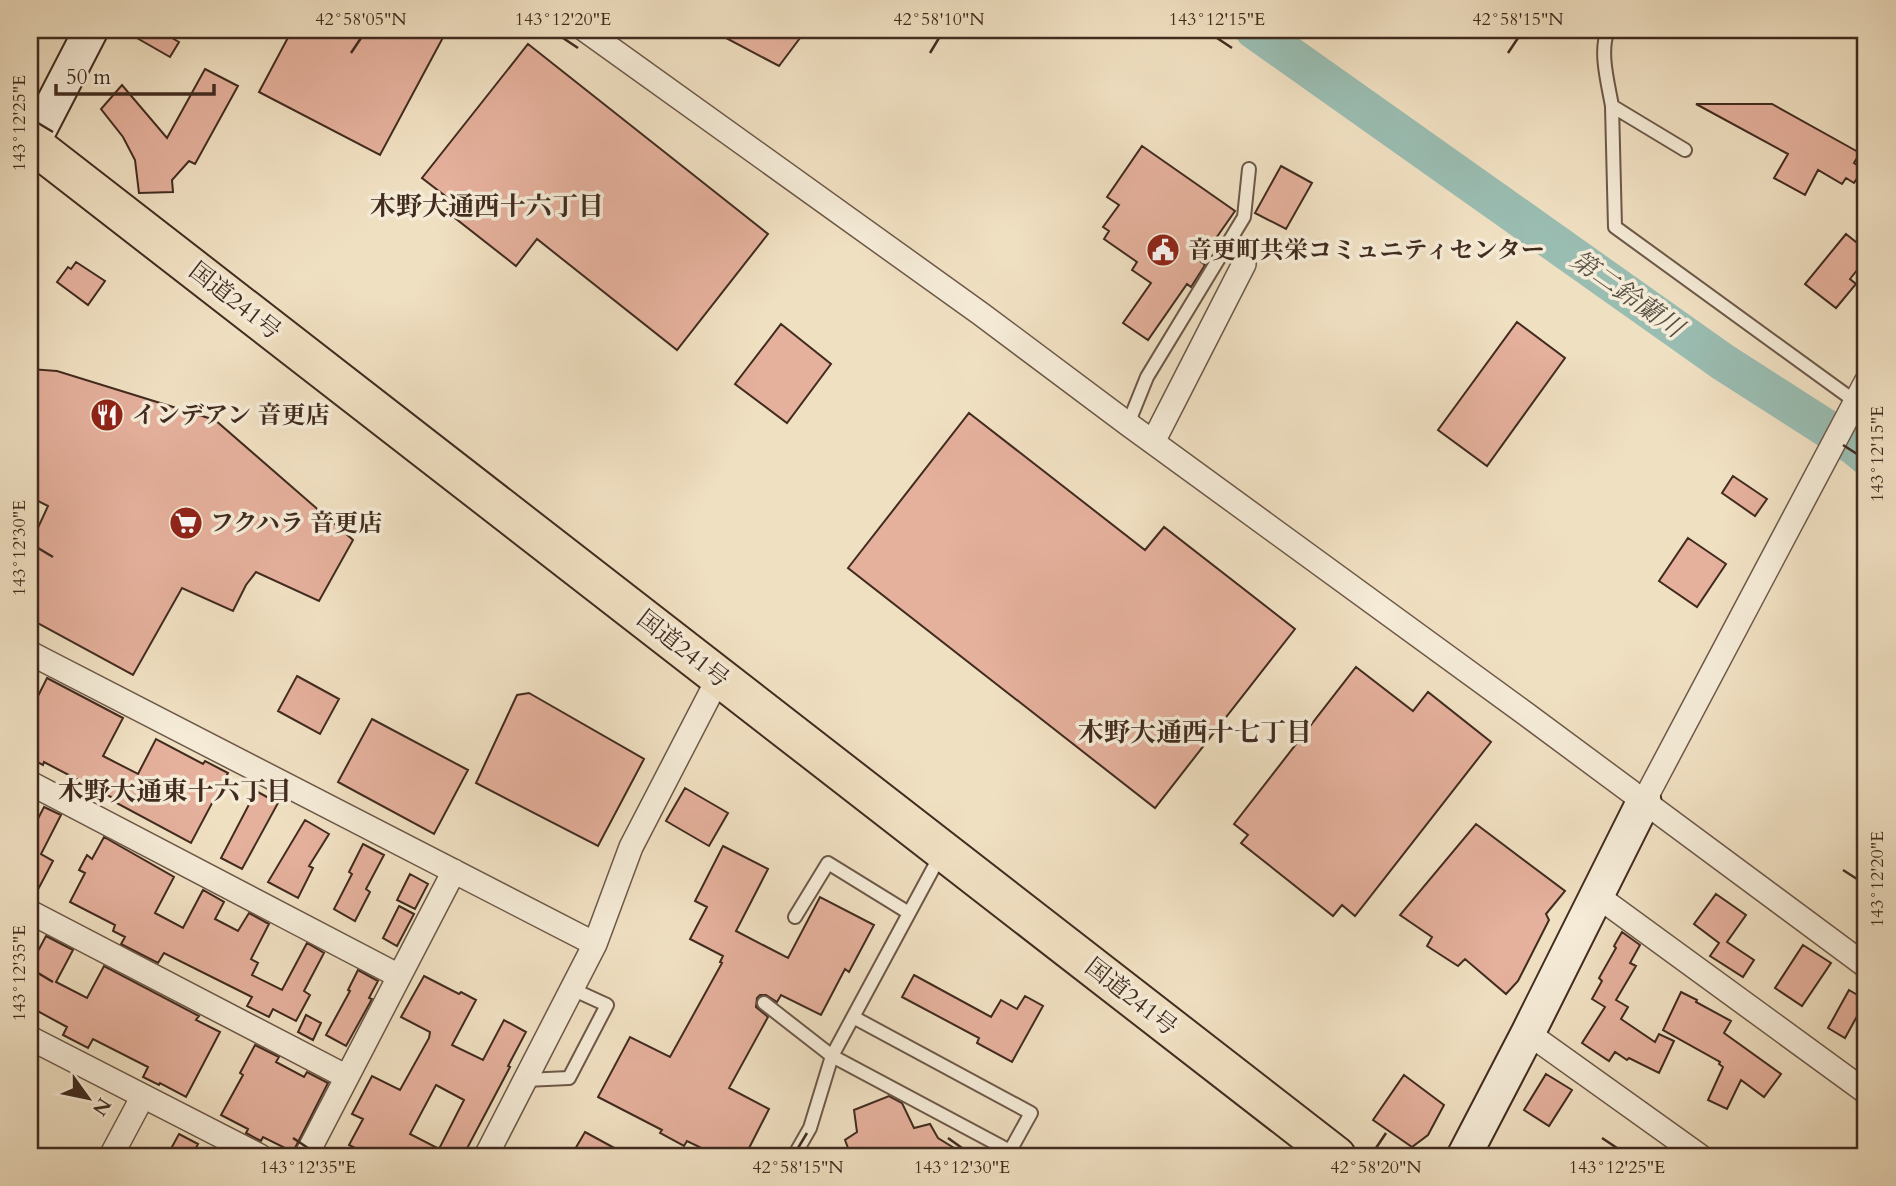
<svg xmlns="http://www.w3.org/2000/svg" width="1896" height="1186" font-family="Cardo,'Noto Serif JP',serif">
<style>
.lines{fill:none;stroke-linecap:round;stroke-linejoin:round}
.river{stroke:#9abdb2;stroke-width:38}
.building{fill:#e5b09c;stroke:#412b1f;stroke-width:2;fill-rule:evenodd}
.lane-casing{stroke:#6d5848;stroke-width:16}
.street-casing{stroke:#6d5848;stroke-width:26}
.secondary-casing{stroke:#412b1f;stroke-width:37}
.highway-casing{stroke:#412b1f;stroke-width:42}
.lane{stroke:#f5ebd7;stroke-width:12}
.street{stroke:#f5ebd7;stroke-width:23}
.secondary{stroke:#f5ebd7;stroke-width:33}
.highway{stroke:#f0e0c2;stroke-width:38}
.ticks{fill:none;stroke:#412b1f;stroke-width:2.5}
.labels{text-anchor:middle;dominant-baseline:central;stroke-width:7;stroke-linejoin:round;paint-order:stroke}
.poi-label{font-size:24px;font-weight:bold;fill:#412b1f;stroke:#f5ebd7;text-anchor:start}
.street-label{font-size:24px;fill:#412b1f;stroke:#f5ebd7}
.neighbourhood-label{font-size:26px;font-weight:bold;fill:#412b1f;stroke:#f5ebd7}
.water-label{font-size:26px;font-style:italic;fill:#575044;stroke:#f5ebd7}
.neatline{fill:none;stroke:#412b1f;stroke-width:2.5}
.ticks-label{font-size:18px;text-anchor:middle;fill:#412b1f}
</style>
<rect width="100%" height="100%" fill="#f0e0c2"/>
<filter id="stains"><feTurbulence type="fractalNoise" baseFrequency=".00286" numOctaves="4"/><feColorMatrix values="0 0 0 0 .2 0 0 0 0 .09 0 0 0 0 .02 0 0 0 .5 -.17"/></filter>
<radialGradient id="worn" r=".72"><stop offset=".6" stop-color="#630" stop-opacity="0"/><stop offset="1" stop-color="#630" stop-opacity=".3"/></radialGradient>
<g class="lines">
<path class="river" d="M1254,30l469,332 131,84 12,10"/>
</g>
<path class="building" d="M123,30h35l21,12 -9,15z
M292,30h155l-67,125 -121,-63z
M711,30h95l-27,36z
M528,44l240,190 -91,116 -140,-111 -21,27 -70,-55 7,-9 -31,-24z
M205,69l33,17 -43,78 -6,-3 -17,19 1,12 -34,1 -4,-33 -12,-23 -22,-28 21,-24 45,53z
M1696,104h76l88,49 -6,10 9,6 -9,14 -8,-5 -4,6 -24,-14 -13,25 -31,-17 14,-24z
M1142,146l93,65 -35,50 5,4 -14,22 -4,-3 -39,56 -25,-17 28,-40 -19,-13 5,-8 -33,-23 5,-8 -6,-4 16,-22 -12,-8z
M1281,166l31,17 -26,46 -31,-16z
M1846,234l20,16v9l-16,20 6,5 -20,24 -31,-24z
M76,262l29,19 -17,24 -31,-23 11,-15 3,2z
M1517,322l48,36 -78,108 -49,-36z
M781,324l50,40 -44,59 -52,-39z
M30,369l27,2 158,49 138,120 -34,61 -63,-29 -10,13 -13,26 -51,-23 -49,87 -103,-56v-74l18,-39 -18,-9z
M969,413l176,137 19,-23 131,102 -140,179 -307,-240z
M1733,476l34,23 -12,17 -33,-23z
M1688,538l38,26 -29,43 -38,-26z
M1356,667l57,44 15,-19 63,50 -136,174 -13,-11 -9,11 -92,-73 7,-8 -14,-11z
M297,676l42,23 -19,35 -42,-23z
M47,678l76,40 -20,38 35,18 18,-35 47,25 2,-3 23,12 -37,70 -80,-43 2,-2 -69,-36 -1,3 -13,-7v-46z
M529,693l115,66 -46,87 -122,-63 41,-88z
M372,719l96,51 -34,64 -96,-52z
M685,788l43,25 -19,33 -43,-25z
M256,791l22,12 -36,66 -21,-11z
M44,807l17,8 -20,39 12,7 -20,38 -3,-1v-64z
M305,820l24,14 -20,32 4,2 -15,30 -30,-16z
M1476,824l89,67 -19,23 3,6 -31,61 -12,13 -41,-35 -7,7 -31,-20 5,-9 -32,-22z
M104,837l70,40 -19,36 28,15 20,-38 21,12 -9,17 23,12 11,-18 20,11 -18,35 7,4 -6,12 30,15 25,-47 17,10 -20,38 6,4 -14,26 -23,-12 -4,8 -22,-11 5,-9 -88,-44 -6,10 -37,-19 4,-7 -12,-6 2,-6 -45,-23 15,-29 -6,-3 8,-15 5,4z
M363,844l21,11 -18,34 4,3 -15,29 -21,-12 18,-35 -3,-2z
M723,846l45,23 -32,62 52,27 32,-61 54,28 -25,47 -4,-3 -24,46 -40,-20 -4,7 -11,-7h-6l-3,3 -1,9 12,10 -39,71 40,21 -24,47h-27l-31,-15 -3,5 -24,-13 2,-3 -64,-33 32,-60 40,20 52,-94 -2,-1 3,-6 -33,-17 17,-32 -12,-6z
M410,874l18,10 -13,25 -18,-9z
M1716,894l30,21 -19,27 27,18 -11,17 -33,-21 9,-13 -25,-19z
M399,906l15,8 -17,32 -14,-8z
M1622,932l18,13 -10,18 6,3 -20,34 12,7 -7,12 34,23 4,-8 15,7 -15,32 -30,-15 -2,2 -12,-8 -6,9 -27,-18 23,-36 -13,-8 10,-18 -3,-3 17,-30 -2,-2z
M46,936l27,14 -17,32 31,16 17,-32 95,50 -3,4 24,12 -34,65 -26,-14 -1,2 -16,-8 5,-10 -55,-28 -5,9 -25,-13 4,-8 -37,-20v-41z
M1803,945l28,18 -29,43 -27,-18z
M358,970l20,11 -9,17 3,1 -26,47 -20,-11 24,-44 -2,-1z
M914,975l77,42 10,-17 16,9 8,-13 18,10 -31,56 -35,-19 2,-5 -77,-41z
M424,976l35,18 2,-2 15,8 -24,45 31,15 21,-40 22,12 -18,34 2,1 -47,89h-92l-22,-11 14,-26 -11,-5 20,-38 28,14 29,-52 1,-6 -29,-15zM436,1085l28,15 -25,49 -29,-15z
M1849,990l17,10 -21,38 -17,-10z
M1681,992l16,8 -1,2 35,19 -7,12 57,41 -17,23 -23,-17 -14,29 -19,-9 15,-33 -4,-3 1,-2 -57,-32z
M306,1015l15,8 -8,17 -15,-8z
M255,1045l24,12 -3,5 28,15 3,-5 21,11 -35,69 -30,-15 -2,4 -15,-8 2,-4 -27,-14 22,-40 -3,-2z
M1546,1074l26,16 -23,36 -25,-16z
M1404,1075l40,30 -16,30 -16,12 -39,-27z
M889,1096l13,7 12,25 16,-4 8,14 29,18h-116l-6,-16 12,-8 -3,-22z
M585,1132l44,24h-58z
M179,1134l19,10 -6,12h-25z"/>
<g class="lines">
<defs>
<path id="lane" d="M1608,30c-9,22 0,53 4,76
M1685,150l-73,-44 3,121 241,175
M1128,424l19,-47 97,-160 5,-48
M795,917l33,-54 81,50
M764,1003l68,53 -22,72 -16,28
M853,1017l178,96 -21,38 -178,-95 109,-202
M525,1080l44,-2 38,-73 -35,-16"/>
<path id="street" d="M585,30l396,284 147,110 398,290 340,252
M1153,442l91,-178
M30,653l565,291
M30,783l369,193
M1644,801l222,-419
M1596,895l270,197
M30,912l317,165
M1528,1033l172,123
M30,1038l230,118
M111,1156l32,-60
M306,1156l148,-285
M486,1156l109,-212 36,-97 88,-170"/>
<path id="secondary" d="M30,148l61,-118
M1464,1156l64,-123 116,-232"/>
<path id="highway" d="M30,142l1306,1014"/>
</defs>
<use href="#lane" class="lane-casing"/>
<use href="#street" class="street-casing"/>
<use href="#secondary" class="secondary-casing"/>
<use href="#highway" class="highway-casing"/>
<use href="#lane" class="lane"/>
<use href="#street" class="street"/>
<use href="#secondary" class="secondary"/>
<use href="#highway" class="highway"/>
</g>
<path class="ticks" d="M563,38l15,10M1217,38l15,10M351,53l10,-15M930,53l9,-15M1508,53l10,-15M38,123l15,9M1843,445l14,9M38,548l15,9M1843,870l14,9M38,973l15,9M293,1138l15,10M948,1138l14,10M1602,1138l15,10M798,1148l9,-15M1376,1148l10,-15"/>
<defs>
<symbol id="civic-disc" viewBox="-11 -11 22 22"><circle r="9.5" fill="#8f2418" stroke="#f5ebd7"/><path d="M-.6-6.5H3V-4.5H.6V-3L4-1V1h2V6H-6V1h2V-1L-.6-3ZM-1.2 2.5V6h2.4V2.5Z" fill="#fff"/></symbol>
<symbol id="restaurant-disc" viewBox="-11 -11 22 22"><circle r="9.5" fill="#8f2418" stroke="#f5ebd7"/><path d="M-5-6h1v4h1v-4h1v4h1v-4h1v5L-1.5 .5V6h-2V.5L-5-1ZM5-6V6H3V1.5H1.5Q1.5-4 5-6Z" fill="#fff"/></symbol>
<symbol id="supermarket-disc" viewBox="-11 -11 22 22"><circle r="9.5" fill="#8f2418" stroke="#f5ebd7"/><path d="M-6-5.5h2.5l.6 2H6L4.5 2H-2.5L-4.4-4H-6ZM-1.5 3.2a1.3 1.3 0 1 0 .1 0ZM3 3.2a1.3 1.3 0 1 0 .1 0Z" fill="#fff"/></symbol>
</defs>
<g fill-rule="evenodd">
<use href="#civic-disc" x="1144" y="231" width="38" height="38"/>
<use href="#restaurant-disc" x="88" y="396" width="38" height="38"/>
<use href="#supermarket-disc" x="167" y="504" width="38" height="38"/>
</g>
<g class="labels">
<g class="poi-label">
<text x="1188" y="250">音更町共栄コミュニティセンター</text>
<text x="132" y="415">インデアン 音更店</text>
<text x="210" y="523">フクハラ 音更店</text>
</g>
<g class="street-label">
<text transform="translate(235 301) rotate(38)">国道241号</text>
<text transform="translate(683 649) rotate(38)">国道241号</text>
<text transform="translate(1131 997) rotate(38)">国道241号</text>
</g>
<g class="neighbourhood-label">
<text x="487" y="206">木野大通西十六丁目</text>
<text x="1195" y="732">木野大通西十七丁目</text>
<text x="175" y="791">木野大通東十六丁目</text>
</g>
<g class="water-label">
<text transform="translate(1627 294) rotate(35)">第二鈴蘭川</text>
</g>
</g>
<rect width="1896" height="1186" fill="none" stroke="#f0e0c2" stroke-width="77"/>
<g transform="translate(88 1098) rotate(123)" stroke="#f5ebd7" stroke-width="5" paint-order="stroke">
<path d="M0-5L12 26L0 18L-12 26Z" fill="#412b1f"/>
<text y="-10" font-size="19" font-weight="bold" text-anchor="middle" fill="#412b1f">N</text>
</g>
<path d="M56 84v10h158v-10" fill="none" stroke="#412b1f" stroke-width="3.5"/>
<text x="66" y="84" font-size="21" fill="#412b1f" stroke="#f5ebd7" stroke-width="5" paint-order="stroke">50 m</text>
<rect x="38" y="38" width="1819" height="1110" class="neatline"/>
<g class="ticks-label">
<text x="361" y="25">42°58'05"N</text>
<text x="563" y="25">143°12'20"E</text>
<text x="939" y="25">42°58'10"N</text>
<text x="1217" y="25">143°12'15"E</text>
<text x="1518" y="25">42°58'15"N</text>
<text transform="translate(19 123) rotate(-90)" y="6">143°12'25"E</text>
<text transform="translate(1877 454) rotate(-90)" y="6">143°12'15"E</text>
<text transform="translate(19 548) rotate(-90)" y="6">143°12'30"E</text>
<text transform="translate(1877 879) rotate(-90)" y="6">143°12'20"E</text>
<text transform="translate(19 973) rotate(-90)" y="6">143°12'35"E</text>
<text x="308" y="1173">143°12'35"E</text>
<text x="798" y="1173">42°58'15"N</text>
<text x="962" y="1173">143°12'30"E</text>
<text x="1376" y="1173">42°58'20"N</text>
<text x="1617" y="1173">143°12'25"E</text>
</g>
<rect width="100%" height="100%" filter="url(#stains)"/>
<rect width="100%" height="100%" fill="url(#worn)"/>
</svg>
